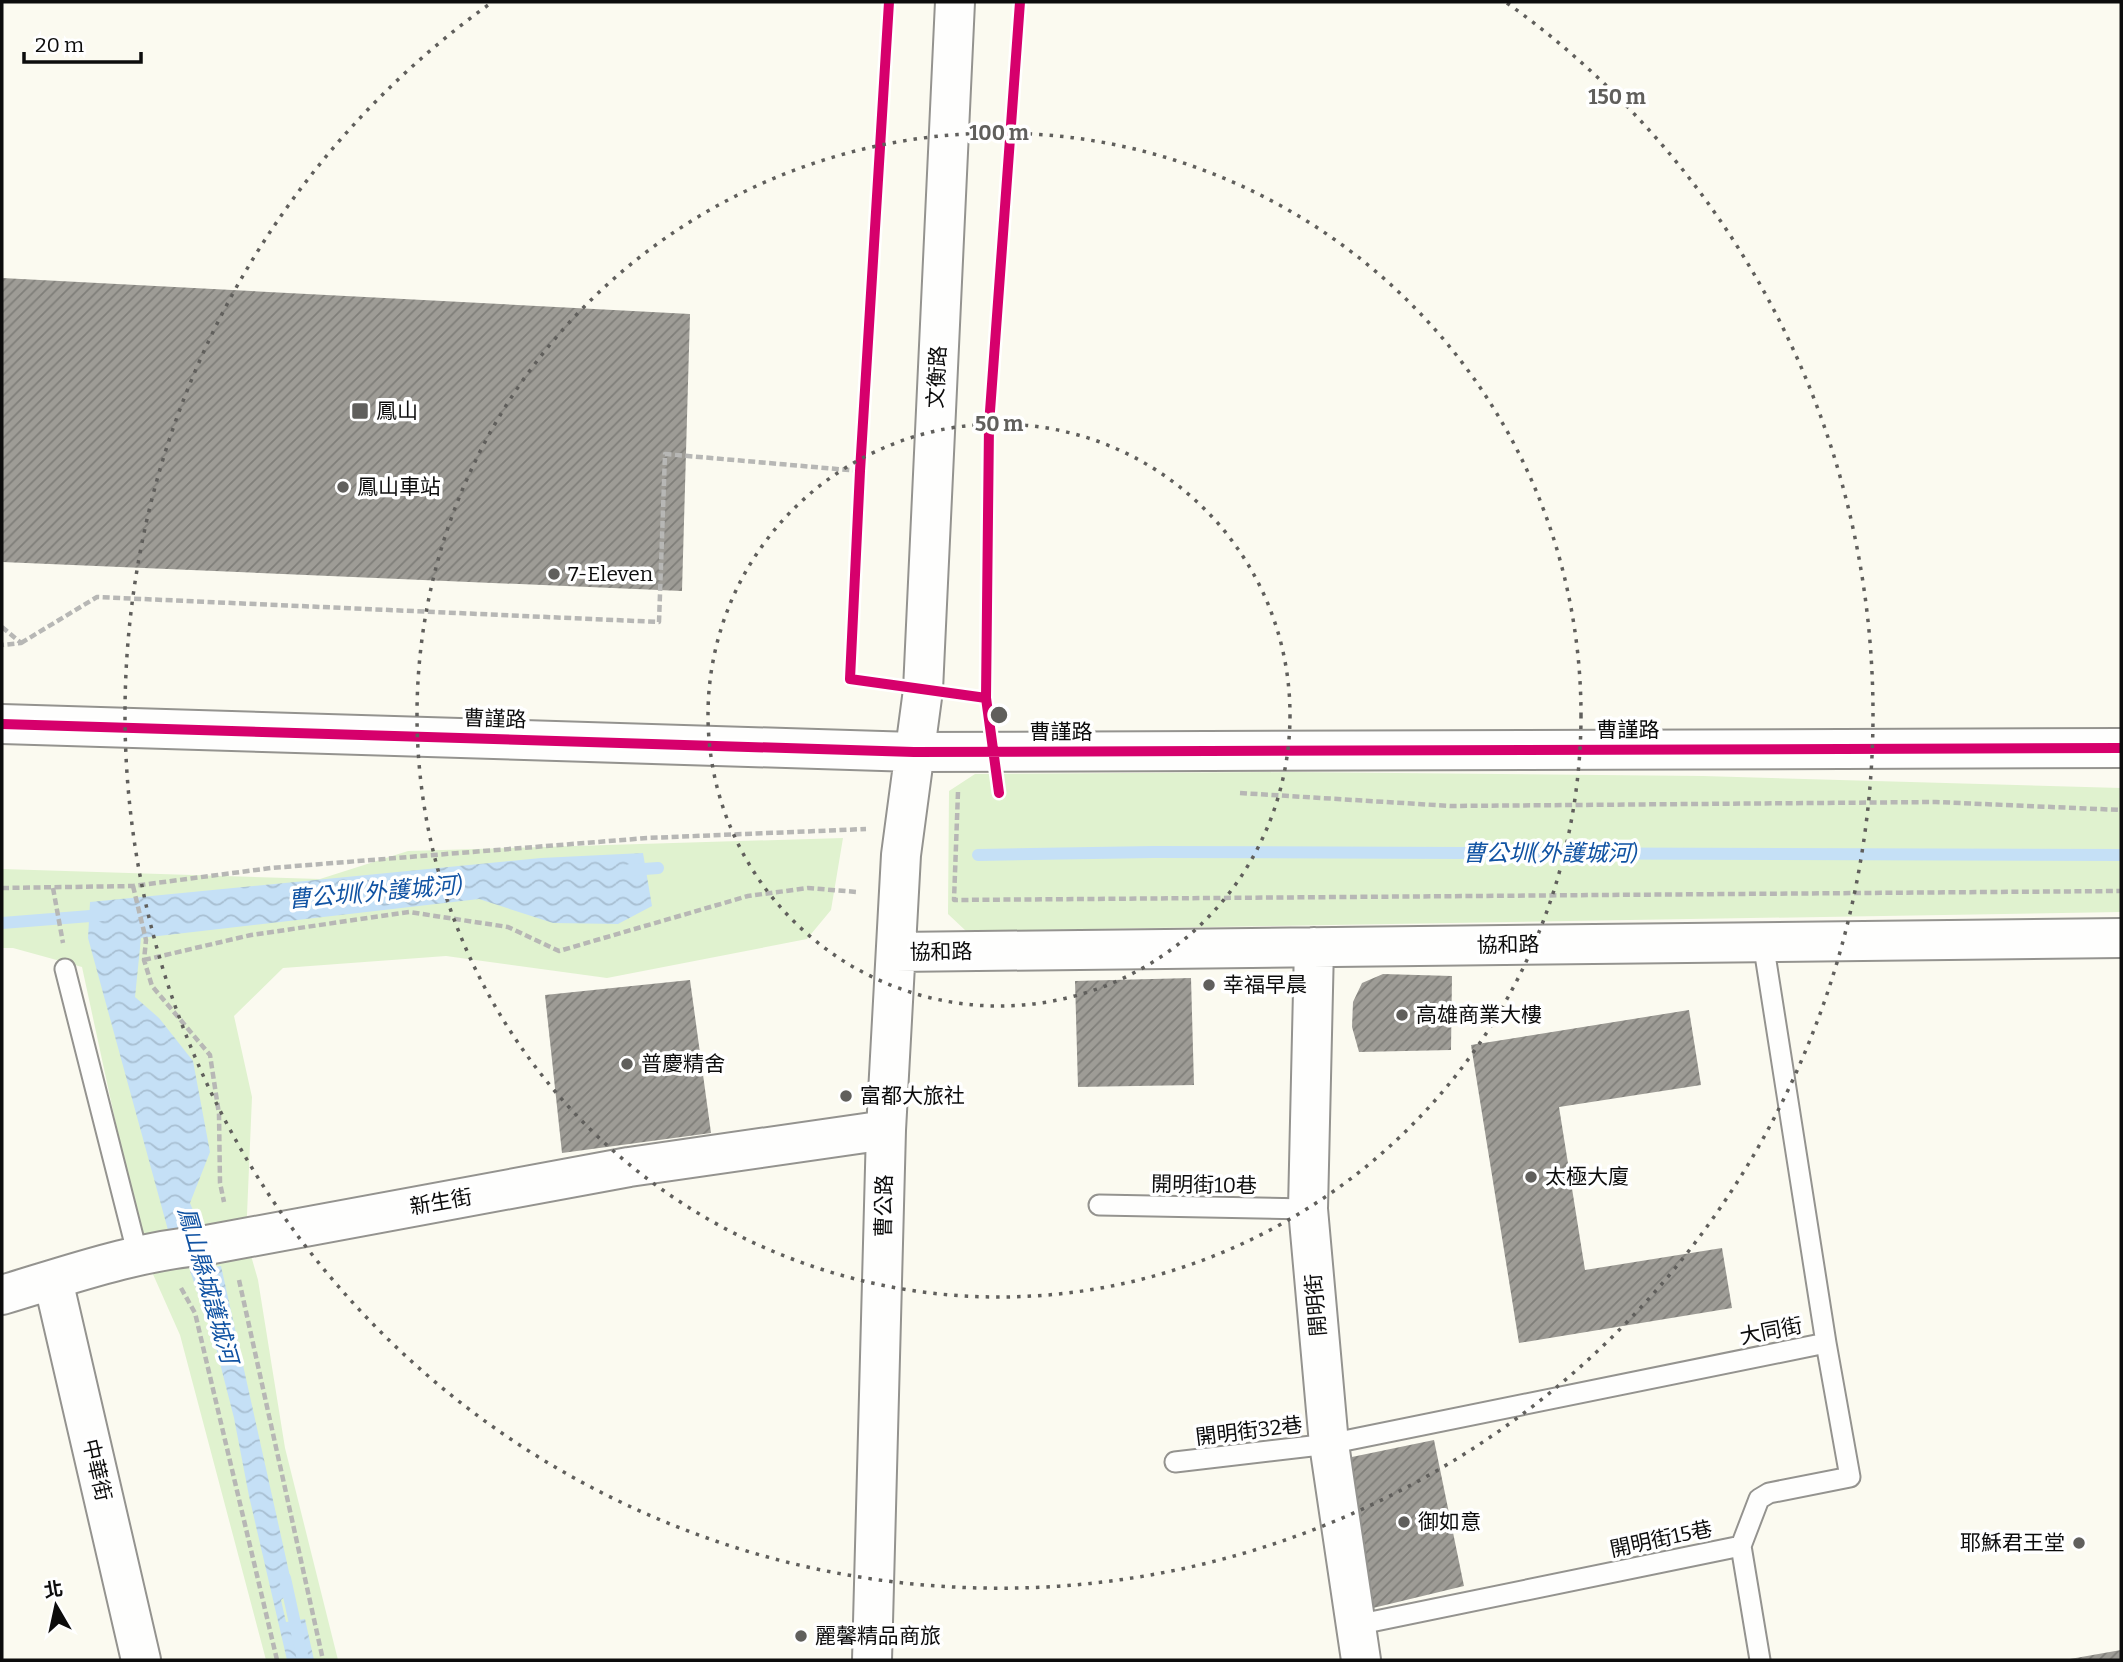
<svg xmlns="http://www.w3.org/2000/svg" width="2123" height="1662" font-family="Bitter,'Noto Sans TC',serif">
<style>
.park{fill:#e0f2cf}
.water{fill:url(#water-waves)}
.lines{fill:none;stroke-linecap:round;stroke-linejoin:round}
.stream{stroke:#c5e0f6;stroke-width:12}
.building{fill:url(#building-hatch)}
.service-casing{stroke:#94938f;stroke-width:23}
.minor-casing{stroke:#94938f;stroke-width:42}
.path{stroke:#b7b7b5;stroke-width:4.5;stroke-dasharray:7 3.5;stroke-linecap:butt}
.service{stroke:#fefefd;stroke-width:19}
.minor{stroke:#fefefd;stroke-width:38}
.cycleway-casing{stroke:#fff;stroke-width:15}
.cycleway{stroke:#d6006c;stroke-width:10}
.ring{fill:none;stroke:#605f5c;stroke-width:3.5;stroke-dasharray:3.5 7}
.poi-dot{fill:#605f5c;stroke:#fff;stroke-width:2.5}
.labels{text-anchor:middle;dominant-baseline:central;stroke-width:7;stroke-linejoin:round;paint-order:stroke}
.street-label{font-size:21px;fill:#0c0c0c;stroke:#fff}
.poi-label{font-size:21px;fill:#0c0c0c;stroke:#fff;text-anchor:start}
.water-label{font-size:23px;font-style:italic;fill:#1153a3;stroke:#fff}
.centre{fill:#605f5c;stroke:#fff;stroke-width:3.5}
.ring-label{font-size:21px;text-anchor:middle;font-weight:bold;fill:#605f5c;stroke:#fff;stroke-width:7;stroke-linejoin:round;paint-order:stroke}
</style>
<defs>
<pattern id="water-waves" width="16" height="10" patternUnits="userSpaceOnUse" patternTransform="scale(1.75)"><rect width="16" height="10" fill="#c5e0f6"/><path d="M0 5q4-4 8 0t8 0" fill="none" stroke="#a8bfd2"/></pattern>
<pattern id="building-hatch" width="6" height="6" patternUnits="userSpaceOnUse" patternTransform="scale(1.75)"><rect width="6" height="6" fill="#9e9c96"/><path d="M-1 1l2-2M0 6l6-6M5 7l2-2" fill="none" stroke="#7f7e79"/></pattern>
</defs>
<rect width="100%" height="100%" fill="#fbfaf0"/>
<path class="park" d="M1291,772l412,4 418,12v124l-1155,19 -18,-17 1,-123 26,-17z
M843,838l-12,72 -24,29 -200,39 -161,-22 -163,12 -49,48 18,81 -6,141 12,42 27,168 53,212h-72l-86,-325 -36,-81 -62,-287 -69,-19h-11v-79l318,10 88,-28z"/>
<path class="water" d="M643,853l9,53 -34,18 -65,-1 -74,-24 -338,39 -6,59 24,21 34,43 17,91 -20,51 13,32 -32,6 -83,-303 2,-36 451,-44z
M221,1266l72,324 -12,10 5,22 19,-3 9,41h-27l-38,-164 -15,-78 -21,-82 -23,-65z"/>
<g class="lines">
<path class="stream" d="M978,855l176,-3 967,3
M630,870l28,-2
M2,923l101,-8
M285,1578l18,82"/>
</g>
<path class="building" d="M2,278l688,36 -8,277 -680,-29z
M1383,974l69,2 -1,74 -92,2 -7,-25 1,-25 9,-19z
M1191,978l3,107 -116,2 -3,-106z
M690,980l21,153 -149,20 -17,-158z
M1689,1010l12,75 -142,22 26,163 137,-22 10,60 -213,35 -48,-298z
M1434,1440l30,146 -91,22 -26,-150z
M2121,1650v10h-51v-1z"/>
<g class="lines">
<defs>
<path id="service" d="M65,969l73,287
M1099,1205l209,4
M1175,1462l154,-18 497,-101 -63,-401
M1741,1546l19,114
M1356,1625l385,-79 18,-47 10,-6 81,-16 -24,-134"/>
<path id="minor" d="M2,724l912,28 1207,-4
M1314,947l-6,262 21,235 32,216
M896,952l1225,-14
M53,1280l88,380
M2,1295c67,-20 134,-44 205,-50l422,-78 257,-37
M872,1660l14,-530 15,-275 22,-165 32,-688"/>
</defs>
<use href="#service" class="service-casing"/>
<use href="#minor" class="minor-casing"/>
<path class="path" d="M2,627l19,16 -19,2
M21,643l76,-46 562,25 6,-168 195,17
M958,792l-4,108 1167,-9
M1240,793l211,13 485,-4 185,8
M133,886l13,54 -2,20 8,26 58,69 9,59 1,69 4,19
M2,888l131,-2 138,-18 376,-30 219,-9
M53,888l10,55
M144,960l107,-25 158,-23 99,15 51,24 189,-55 60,-8 49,4
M239,1280l84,380
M181,1288l14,25 82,347"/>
<use href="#service" class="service"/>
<use href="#minor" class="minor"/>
<defs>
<path id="cycleway" d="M889,2l-29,469 -10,208 136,19
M2,724l912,28 1207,-4
M999,793l-13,-95 3,-273 31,-423"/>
</defs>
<use href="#cycleway" class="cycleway-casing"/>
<use href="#cycleway" class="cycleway"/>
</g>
<g class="ring">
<circle cx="999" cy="715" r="291"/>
<circle cx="999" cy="715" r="582"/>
<path d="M1507 3A874 874 0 1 1 491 3"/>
</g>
<g class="poi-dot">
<rect x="351" y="402" width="18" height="18" rx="3.5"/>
<circle cx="343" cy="487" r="7"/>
<circle cx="554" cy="574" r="7"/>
<circle cx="1209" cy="985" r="7"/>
<circle cx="1402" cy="1015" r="7"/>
<circle cx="627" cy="1064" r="7"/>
<circle cx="846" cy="1096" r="7"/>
<circle cx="1531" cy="1177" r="7"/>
<circle cx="1404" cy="1522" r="7"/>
<circle cx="2079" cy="1543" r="7"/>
<circle cx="801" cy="1636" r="7"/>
</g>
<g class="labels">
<g class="street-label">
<text transform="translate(937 377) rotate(-87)">文衡路</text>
<text transform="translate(495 719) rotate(2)">曹謹路</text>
<text x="1628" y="730">曹謹路</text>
<text x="1061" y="732">曹謹路</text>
<text transform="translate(1508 945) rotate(-1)">協和路</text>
<text transform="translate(941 952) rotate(-1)">協和路</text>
<text transform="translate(1204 1185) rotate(1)">開明街10巷</text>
<text transform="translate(441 1202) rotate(-10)">新生街</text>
<text transform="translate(884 1206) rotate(-89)">曹公路</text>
<text transform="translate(1316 1305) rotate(-95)">開明街</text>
<text transform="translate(1771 1331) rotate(-11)">大同街</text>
<text transform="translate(1249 1431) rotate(-7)">開明街32巷</text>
<text transform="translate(97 1470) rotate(77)">中華街</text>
<text transform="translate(1661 1539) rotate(-12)">開明街15巷</text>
</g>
<g class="poi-label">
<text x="376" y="411">鳳山</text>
<text x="357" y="487">鳳山車站</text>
<text x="568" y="574">7-Eleven</text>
<text x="1223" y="985">幸福早晨</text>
<text x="1416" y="1015">高雄商業大樓</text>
<text x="641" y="1064">普慶精舍</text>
<text x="860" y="1096">富都大旅社</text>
<text x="1545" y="1177">太極大廈</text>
<text x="1418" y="1522">御如意</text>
<text x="2065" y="1543" text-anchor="end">耶穌君王堂</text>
<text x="815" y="1636">麗馨精品商旅</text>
</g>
<g class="water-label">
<text x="1550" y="853">曹公圳(外護城河)</text>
<text transform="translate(375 892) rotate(-5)">曹公圳(外護城河)</text>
<text transform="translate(208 1285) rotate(74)">鳳山縣城護城河</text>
</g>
</g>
<circle cx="999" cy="715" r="10" class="centre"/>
<g class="ring-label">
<text x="1617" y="104">150 m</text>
<text x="999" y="140">100 m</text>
<text x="999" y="431">50 m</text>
</g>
<rect width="2123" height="1662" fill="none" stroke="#0c0c0c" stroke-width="7"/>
<g transform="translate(56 1606) rotate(351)" stroke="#ffffff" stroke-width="5" paint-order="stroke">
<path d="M0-5L12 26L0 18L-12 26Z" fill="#0c0c0c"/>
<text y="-10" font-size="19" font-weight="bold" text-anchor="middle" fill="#0c0c0c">北</text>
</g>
<path d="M24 52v10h117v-10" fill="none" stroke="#0c0c0c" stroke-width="3.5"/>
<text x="35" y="52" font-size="21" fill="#0c0c0c" stroke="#ffffff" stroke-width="5" paint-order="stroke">20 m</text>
</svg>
